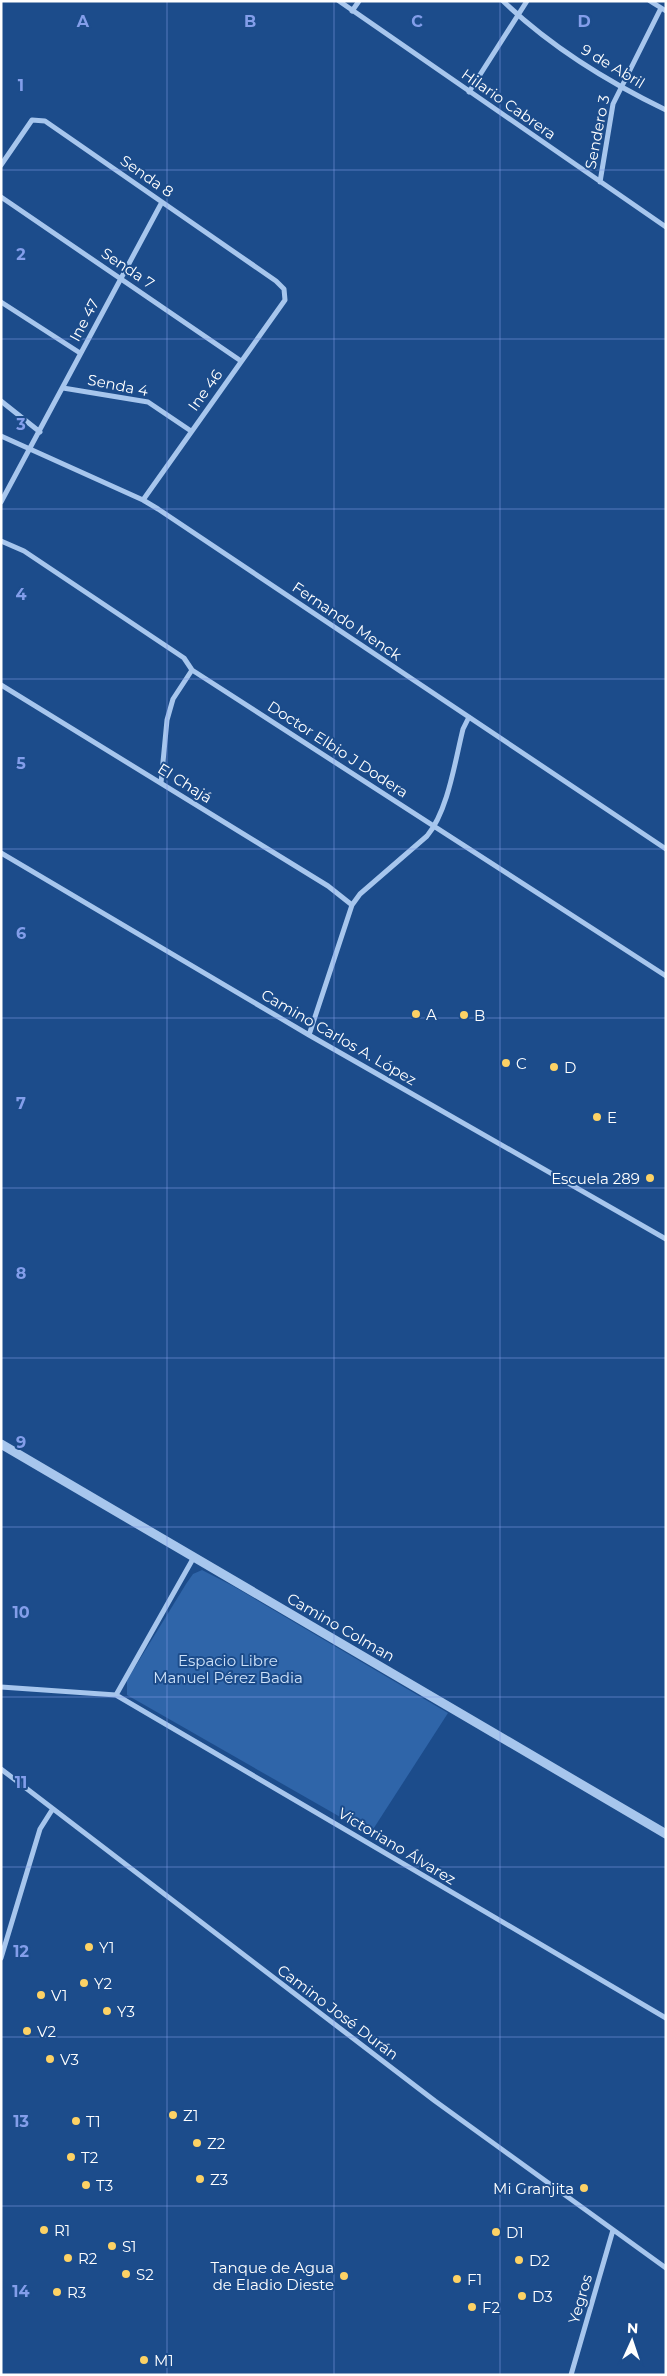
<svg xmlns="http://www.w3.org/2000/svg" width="667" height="2376" font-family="Montserrat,sans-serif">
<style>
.green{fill:#2f65a9}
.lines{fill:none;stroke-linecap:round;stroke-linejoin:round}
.minor{stroke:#a7c6ed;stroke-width:5}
.tertiary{stroke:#a7c6ed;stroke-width:9}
.grid{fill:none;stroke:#839eea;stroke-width:1;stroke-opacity:0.55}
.poi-dot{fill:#fdd265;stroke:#1c4c8b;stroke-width:2}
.labels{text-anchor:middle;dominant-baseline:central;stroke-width:4;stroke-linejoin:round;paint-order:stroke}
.street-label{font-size:15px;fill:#fff;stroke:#1c4c8b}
.poi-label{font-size:15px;fill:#fff;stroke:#1c4c8b;text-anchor:start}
.park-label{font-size:15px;fill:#cde1f9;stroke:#1c4c8b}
.grid-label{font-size:16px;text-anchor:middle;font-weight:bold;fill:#839eea;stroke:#1c4c8b;stroke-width:4;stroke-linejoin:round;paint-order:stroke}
</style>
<rect width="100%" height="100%" fill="#1c4c8b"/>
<path class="green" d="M202,1570l31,16 215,127 -78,121 -243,-139v-15l59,-96 7,-10z"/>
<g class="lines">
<path class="minor" d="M339,1l327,226
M503,1c48,46 103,80 163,109
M650,1l16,10
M352,11l7,-10
M469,92l58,-91
M1,165l31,-45 13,1 231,160 8,8 1,11 -142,200
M600,182l13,-78 48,-96
M1,197l240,164
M1,302l79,51
M63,388l85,14 43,29
M1,401l39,31
M1,436l142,64 15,9 508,340
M1,502l161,-300
M1,541l23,10 160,107 8,12 474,306
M1,685l327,201 24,19
M161,783l6,-63 6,-21 19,-29
M1,853l308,182 357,204
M309,1035l43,-130 8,-11 67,-58c21,-25 28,-75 36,-107l6,-12
M1,1687l115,8 550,323
M116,1695l78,-138
M1,1769l434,332 231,167
M1,1958l39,-129 12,-19
M571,2375l42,-145"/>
<path class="tertiary" d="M1,1444l665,390"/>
</g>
<path class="grid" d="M167,1v2374M334,1v2374M500,1v2374M1,170h665M1,339h665M1,509h665M1,679h665M1,849h665M1,1018h665M1,1188h665M1,1358h665M1,1527h665M1,1697h665M1,1867h665M1,2037h665M1,2206h665"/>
<g class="poi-dot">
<circle cx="416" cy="1014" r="5"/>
<circle cx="464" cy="1015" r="5"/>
<circle cx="506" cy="1063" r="5"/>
<circle cx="554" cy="1067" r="5"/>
<circle cx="597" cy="1117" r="5"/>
<circle cx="650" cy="1178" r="5"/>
<circle cx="89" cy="1947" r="5"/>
<circle cx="84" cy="1983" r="5"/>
<circle cx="41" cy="1995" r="5"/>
<circle cx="107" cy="2011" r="5"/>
<circle cx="27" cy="2031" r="5"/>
<circle cx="50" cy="2059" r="5"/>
<circle cx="173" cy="2115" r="5"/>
<circle cx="76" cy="2121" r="5"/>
<circle cx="197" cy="2143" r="5"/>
<circle cx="71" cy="2157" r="5"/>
<circle cx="200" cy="2179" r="5"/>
<circle cx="86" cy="2185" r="5"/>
<circle cx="584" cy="2188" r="5"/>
<circle cx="44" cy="2230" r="5"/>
<circle cx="496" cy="2232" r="5"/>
<circle cx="112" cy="2246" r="5"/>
<circle cx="68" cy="2258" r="5"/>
<circle cx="519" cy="2260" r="5"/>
<circle cx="126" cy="2274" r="5"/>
<circle cx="344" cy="2276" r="5"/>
<circle cx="457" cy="2279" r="5"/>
<circle cx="57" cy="2292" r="5"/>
<circle cx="522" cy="2296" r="5"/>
<circle cx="472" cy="2307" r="5"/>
<circle cx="144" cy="2360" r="5"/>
</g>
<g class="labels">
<g class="street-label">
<text transform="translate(613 66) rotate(31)">9 de Abril</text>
<text transform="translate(509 104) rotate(35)">Hilario Cabrera</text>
<text transform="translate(597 132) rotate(-79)">Sendero 3</text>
<text transform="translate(147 176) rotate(35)">Senda 8</text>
<text transform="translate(128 268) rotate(34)">Senda 7</text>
<text transform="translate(84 320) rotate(-62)">Ine 47</text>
<text transform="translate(118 385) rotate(11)">Senda 4</text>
<text transform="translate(205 390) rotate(-54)">Ine 46</text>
<text transform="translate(347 621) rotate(34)">Fernando Menck</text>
<text transform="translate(338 749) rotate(33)">Doctor Elbio J Dodera</text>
<text transform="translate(185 783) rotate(32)">El Chajá</text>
<text transform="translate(339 1037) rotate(30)">Camino Carlos A. López</text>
<text transform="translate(341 1627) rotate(30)">Camino Colman</text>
<text transform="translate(397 1846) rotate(31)">Victoriano Álvarez</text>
<text transform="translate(338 2012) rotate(37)">Camino José Durán</text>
<text transform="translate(580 2299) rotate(-74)">Yegros</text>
</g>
<g class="poi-label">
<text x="426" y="1014">A</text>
<text x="474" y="1015">B</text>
<text x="516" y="1063">C</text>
<text x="564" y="1067">D</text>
<text x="607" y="1117">E</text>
<text x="640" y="1178" text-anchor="end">Escuela 289</text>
<text x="99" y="1947">Y1</text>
<text x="94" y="1983">Y2</text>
<text x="51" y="1995">V1</text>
<text x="117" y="2011">Y3</text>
<text x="37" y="2031">V2</text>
<text x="60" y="2059">V3</text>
<text x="183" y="2115">Z1</text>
<text x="86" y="2121">T1</text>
<text x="207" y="2143">Z2</text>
<text x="81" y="2157">T2</text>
<text x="210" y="2179">Z3</text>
<text x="96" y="2185">T3</text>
<text x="574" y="2188" text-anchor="end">Mi Granjita</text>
<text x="54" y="2230">R1</text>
<text x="506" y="2232">D1</text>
<text x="122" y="2246">S1</text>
<text x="78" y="2258">R2</text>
<text x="529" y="2260">D2</text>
<text x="334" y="2267" text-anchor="end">Tanque de Agua<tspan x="334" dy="17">de Eladio Dieste</tspan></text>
<text x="136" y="2274">S2</text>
<text x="467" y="2279">F1</text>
<text x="67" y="2292">R3</text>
<text x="532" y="2296">D3</text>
<text x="482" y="2307">F2</text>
<text x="154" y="2360">M1</text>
</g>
<g class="park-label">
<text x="228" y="1660">Espacio Libre<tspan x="228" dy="17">Manuel Pérez Badia</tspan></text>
</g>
</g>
<g class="grid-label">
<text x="83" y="27">A</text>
<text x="250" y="27">B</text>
<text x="417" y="27">C</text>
<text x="584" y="27">D</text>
<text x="21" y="91">1</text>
<text x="21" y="260">2</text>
<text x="21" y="430">3</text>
<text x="21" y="600">4</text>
<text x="21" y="769">5</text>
<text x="21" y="939">6</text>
<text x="21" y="1109">7</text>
<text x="21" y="1279">8</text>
<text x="21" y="1448">9</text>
<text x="21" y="1618">10</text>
<text x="21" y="1788">11</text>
<text x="21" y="1957">12</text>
<text x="21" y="2127">13</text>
<text x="21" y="2297">14</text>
</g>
<rect width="667" height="2376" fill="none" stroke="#ffffff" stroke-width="5"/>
<g transform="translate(632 2341) rotate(3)" stroke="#1c4c8b" stroke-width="4" paint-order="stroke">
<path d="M0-4L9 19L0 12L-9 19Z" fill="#ffffff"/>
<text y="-8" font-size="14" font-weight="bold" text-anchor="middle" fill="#ffffff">N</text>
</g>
</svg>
